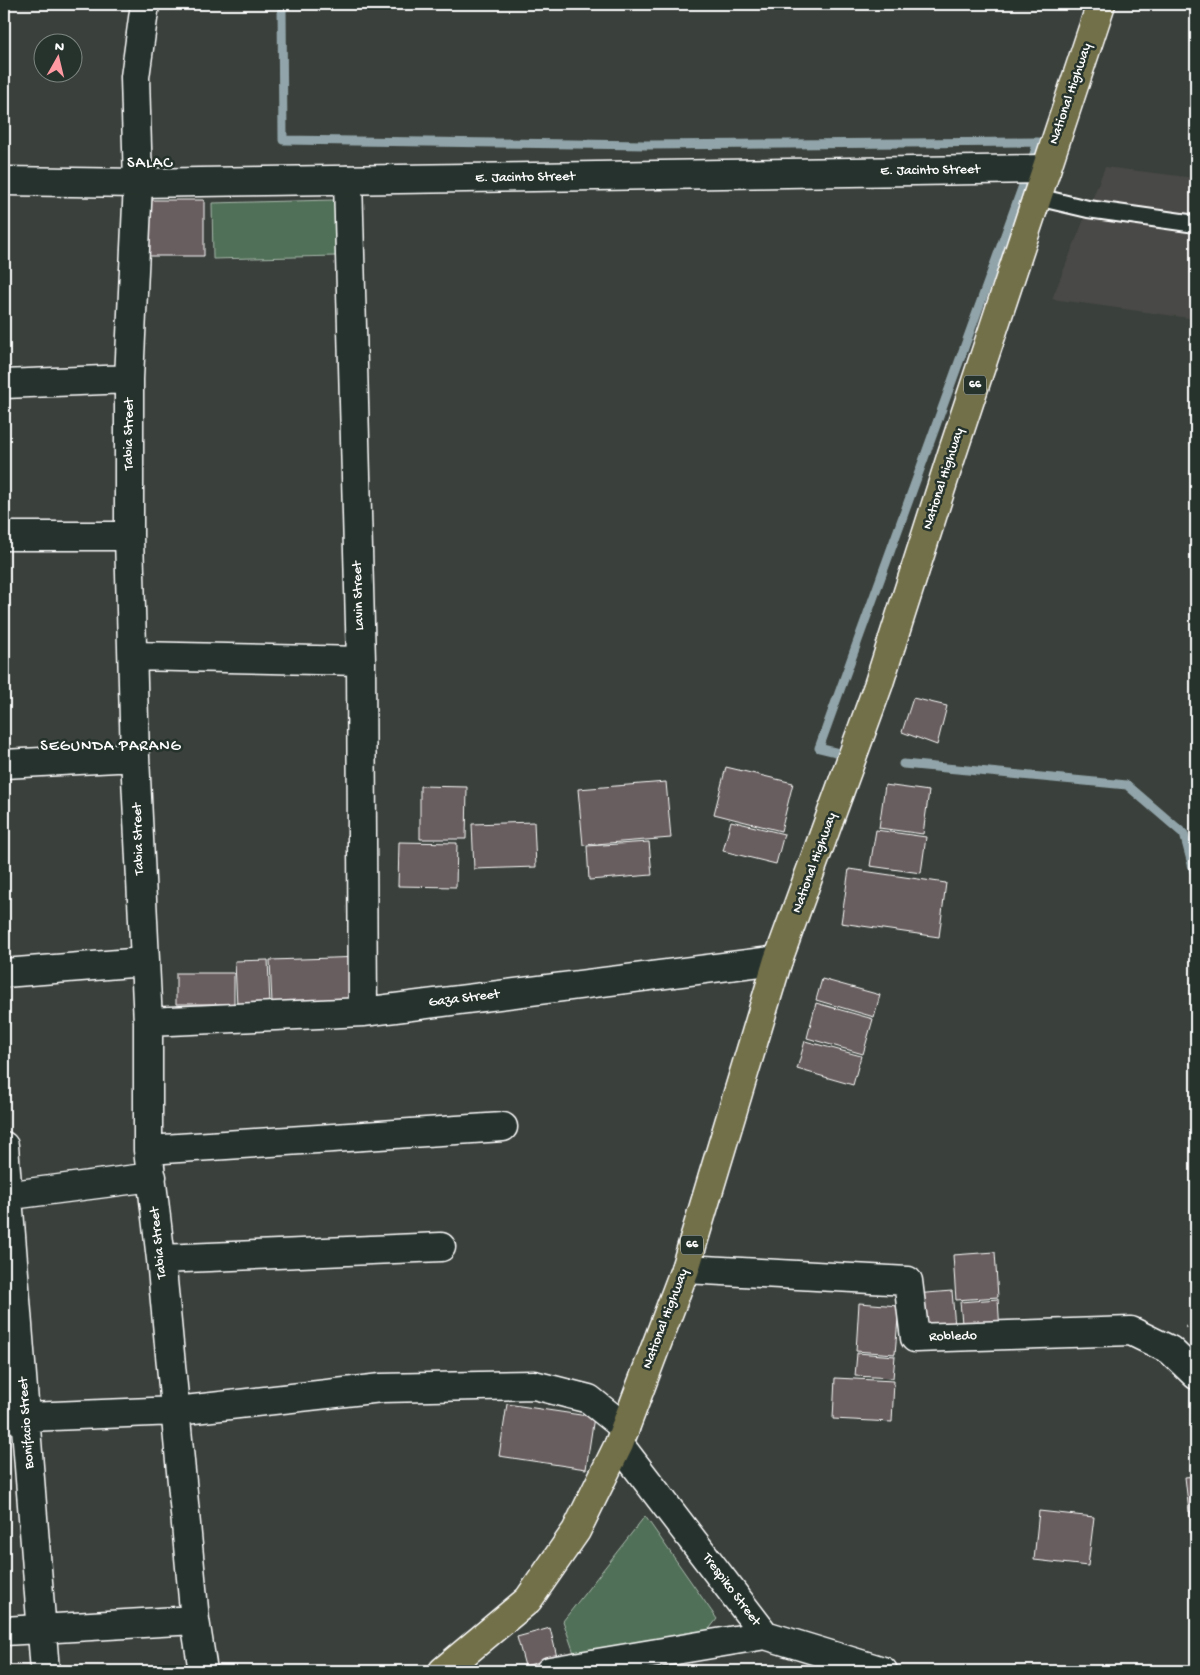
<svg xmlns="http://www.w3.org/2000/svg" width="1200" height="1675" font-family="'Gochi Hand',sans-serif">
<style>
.built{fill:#484946}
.green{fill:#517058;stroke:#a8b8ac}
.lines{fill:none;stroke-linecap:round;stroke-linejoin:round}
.stream{stroke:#91a4a9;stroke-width:9}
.building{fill:#685d5f;stroke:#fff}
.lane-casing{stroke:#fff;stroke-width:20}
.street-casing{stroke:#fff;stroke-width:31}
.secondary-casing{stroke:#fff;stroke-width:31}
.primary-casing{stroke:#fff;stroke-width:31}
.path{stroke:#fff;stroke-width:3;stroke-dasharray:1 4;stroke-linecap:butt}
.lane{stroke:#26332d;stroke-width:16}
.street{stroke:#26332d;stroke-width:28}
.secondary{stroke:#26332d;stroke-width:28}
.primary{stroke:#726f4a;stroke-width:28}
.labels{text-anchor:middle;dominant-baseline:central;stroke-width:5;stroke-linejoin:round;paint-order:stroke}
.shield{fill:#26332d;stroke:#bec2c0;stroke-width:1}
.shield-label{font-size:12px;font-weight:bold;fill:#fff}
.street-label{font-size:14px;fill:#fff;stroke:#26332d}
.quarter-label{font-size:16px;letter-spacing:1px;fill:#fff;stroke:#26332d}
</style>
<rect width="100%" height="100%" fill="#3a403c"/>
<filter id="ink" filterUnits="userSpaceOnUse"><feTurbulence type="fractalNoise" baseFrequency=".02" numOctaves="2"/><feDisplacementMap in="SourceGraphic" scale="10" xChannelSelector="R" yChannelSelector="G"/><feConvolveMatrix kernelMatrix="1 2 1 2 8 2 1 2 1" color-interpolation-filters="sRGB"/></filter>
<g filter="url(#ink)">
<path class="built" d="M1105,167l91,11v141l-144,-20z"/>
<path class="green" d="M334,200l2,56 -123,3 -1,-56z
M645,1516l72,103 -18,23 -123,17 -13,-38z"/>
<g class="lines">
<path class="stream" d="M282,4l1,136 363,5 392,-3 -5,15
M848,755l-29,-7 207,-571
M903,764l224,21 57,49 12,45"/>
</g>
<path class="building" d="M143,200h61v56h-61z
M913,698l34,8 -10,39 -35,-13z
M726,767l67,16 -12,48 -67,-17z
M666,782l5,56 -88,7 -5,-56z
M885,785l44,6 -6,43 -44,-6z
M420,786l47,1 -1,52h-46z
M731,821l53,13 -8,30 -53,-13z
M534,822l2,45 -62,2 -2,-45z
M876,830l50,7 -5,36 -51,-7z
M399,842l58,1 -1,44 -58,-1z
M649,842l3,33 -63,5 -2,-34z
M849,869l97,14 -7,54 -98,-14z
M364,957l2,42 -94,4 -2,-43z
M268,960l2,45 -33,1 -2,-45z
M176,973h58v31h-58z
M822,979l58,16 -6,22 -58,-17z
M816,1003l57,16 -10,35 -56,-16z
M805,1041l56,15 -8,29 -56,-16z
M995,1252l3,45 -42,3 -3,-45z
M952,1291l3,36 -38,3 -3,-36z
M998,1299l2,33 -37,2 -3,-32z
M859,1303l40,3 -4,48 -39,-3z
M4,1335h3l1,38h-4z
M857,1353l38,3 -2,22 -38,-2z
M835,1378l59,3 -2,41 -59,-3z
M507,1404l87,13 -8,52 -87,-13z
M1196,1476v35l-7,1 -4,-35z
M1039,1511l55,6 -6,49 -54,-6z
M1196,1512v34h-3l-3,-33z
M550,1628l7,29 -32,9 -8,-29z"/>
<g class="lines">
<defs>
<path id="lane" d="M1037,197l51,12 108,15"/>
<path id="street" d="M145,4l-10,73 3,106 -9,196v157l6,221 13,265v128l13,109 34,361 8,51
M348,180l13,481 2,351
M4,384l125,-5
M4,536h125
M134,656l227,5
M4,764l131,-7
M4,973l140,-11
M148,1022l215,-10 415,-52
M4,1146l41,525
M148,1150l355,-23
M4,1196l148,-19
M161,1259l280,-12
M685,1269l223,12 7,57 216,-7 39,19 26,25
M4,1418l172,-7 205,-23 153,-3 55,14 36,29
M4,1631l191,-11
M765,1635l118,36
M550,1671l215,-36 -146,-191"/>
<path id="secondary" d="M4,181l134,2 908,-14"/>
<path id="primary" d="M443,1671l85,-71 48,-69 43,-87 66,-175 93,-309 100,-274 74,-232 149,-450"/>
</defs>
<use href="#lane" class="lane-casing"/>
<use href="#street" class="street-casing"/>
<use href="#secondary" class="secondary-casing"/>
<use href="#primary" class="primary-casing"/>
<path class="path" d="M1186,1327l10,-5"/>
<use href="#lane" class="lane"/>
<use href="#street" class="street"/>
<use href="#secondary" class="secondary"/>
<use href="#primary" class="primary"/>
</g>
</g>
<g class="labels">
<g class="shield">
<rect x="964" y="375.5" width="22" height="19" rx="4"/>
<rect x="681" y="1235.5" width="22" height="19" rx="4"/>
</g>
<g class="shield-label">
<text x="975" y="385">66</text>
<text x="692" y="1245">66</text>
</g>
<g class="street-label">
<text transform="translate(1071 94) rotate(-71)">National Highway</text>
<text transform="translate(930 171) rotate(-1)">E. Jacinto Street</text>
<text transform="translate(525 178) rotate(-1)">E. Jacinto Street</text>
<text transform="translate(129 434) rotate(-90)">Tabia Street</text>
<text transform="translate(944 479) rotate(-72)">National Highway</text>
<text transform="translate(359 596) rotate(-92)">Lavin Street</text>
<text transform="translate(139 839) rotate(-92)">Tabia Street</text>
<text transform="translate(815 863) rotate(-70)">National Highway</text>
<text transform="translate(464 999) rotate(-7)">Gaza Street</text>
<text transform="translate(159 1243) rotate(-96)">Tabia Street</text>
<text transform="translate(666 1319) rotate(-69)">National Highway</text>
<text transform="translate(953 1337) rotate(-2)">Robledo</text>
<text transform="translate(27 1423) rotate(-94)">Bonifacio Street</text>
<text transform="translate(731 1590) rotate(53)">Trespiko Street</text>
</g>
<g class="quarter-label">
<text x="150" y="164">SALAC</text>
<text x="111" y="747">SEGUNDA PARANG</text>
</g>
</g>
<rect width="1200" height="1675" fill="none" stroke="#26332d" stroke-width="20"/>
<rect x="10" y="10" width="1180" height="1655" fill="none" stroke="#fff" stroke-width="2" filter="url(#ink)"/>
<g transform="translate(58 58) rotate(8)"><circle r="24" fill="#26332d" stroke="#7d8581"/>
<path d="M0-4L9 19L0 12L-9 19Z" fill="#ff9aa2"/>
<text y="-8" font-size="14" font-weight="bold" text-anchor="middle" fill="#ffffff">N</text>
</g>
</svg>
